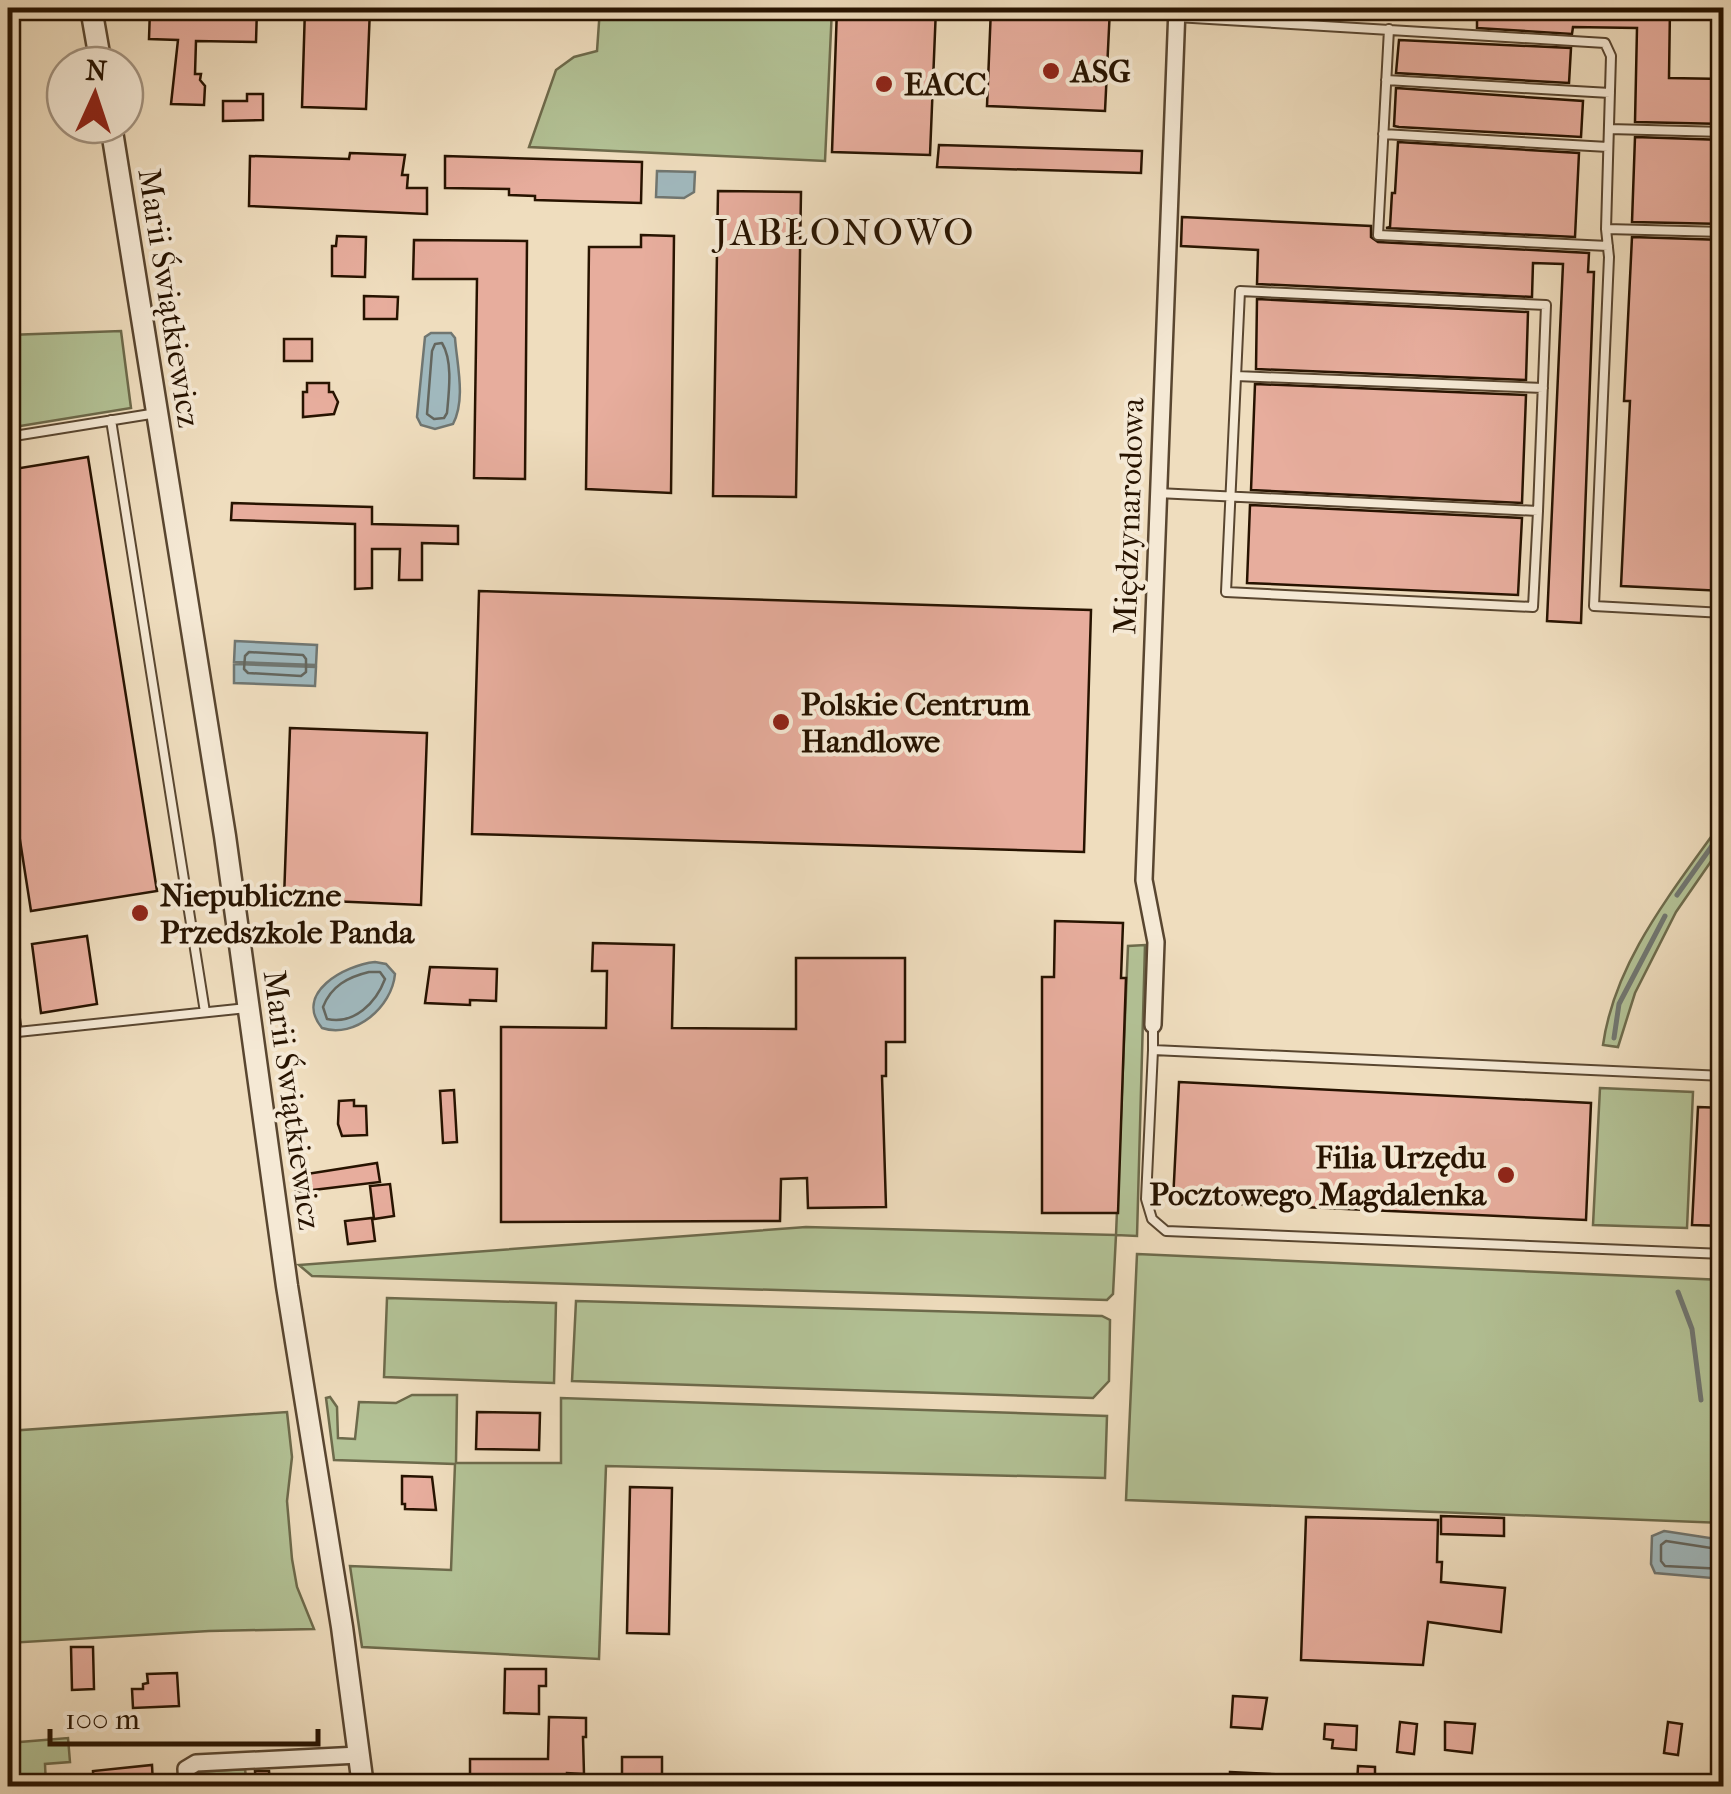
<svg xmlns="http://www.w3.org/2000/svg" width="1731" height="1794" font-family="'IM FELL French Canon',serif">
<style>
.green{fill:#b3c296;stroke:#6d6a4b;stroke-width:2.5}
.water{fill:#a0b8bd;stroke:#707671;stroke-width:2.5}
.lines{fill:none;stroke-linecap:round;stroke-linejoin:round}
.shore{stroke:#64665e;stroke-width:2.5}
.stream{stroke:#707671;stroke-width:5}
.building{fill:#e7ad9d;stroke:#271300;stroke-width:2.5}
.service-casing{stroke:#594630;stroke-width:12}
.minor-casing{stroke:#594630;stroke-width:20}
.tertiary-casing{stroke:#594630;stroke-width:25}
.service{stroke:#f5e9d5;stroke-width:8}
.minor{stroke:#f5e9d5;stroke-width:15}
.tertiary{stroke:#f5e9d5;stroke-width:20}
.poi-dot{fill:#8f2418;stroke:#f5e9d5;stroke-width:4}
.labels{text-anchor:middle;dominant-baseline:central;stroke-width:8;stroke-linejoin:round;paint-order:stroke}
.poi-label{font-size:32px;font-weight:bold;fill:#271300;stroke:#f5e9d5;text-anchor:start}
.street-label{font-size:32px;fill:#271300;stroke:#f5e9d5}
.quarter-label{font-size:38px;letter-spacing:2.5px;fill:#271300;stroke:#f5e9d5}
</style>
<rect width="100%" height="100%" fill="#efddbe"/>
<filter id="stains"><feTurbulence type="fractalNoise" baseFrequency=".002" numOctaves="4"/><feColorMatrix values="0 0 0 0 .2 0 0 0 0 .09 0 0 0 0 .02 0 0 0 .5 -.17"/></filter>
<radialGradient id="worn" r=".72"><stop offset=".6" stop-color="#630" stop-opacity="0"/><stop offset="1" stop-color="#630" stop-opacity=".3"/></radialGradient>
<path class="green" d="M600,8h232l-7,153 -296,-14 27,-77 18,-13 23,-6z
M121,331l10,77 -123,20v-93z
M1723,820v24l-47,68 -41,81 -17,54 -15,-2c12,-86 72,-156 120,-225z
M1145,945l-8,291 -21,-1 -3,59 -6,6 -795,-24 -13,-11 507,-38 310,8 12,-289z
M1600,1088l93,4 -6,136 -94,-3z
M1137,1254l586,26v243l-597,-23z
M387,1298l169,5 -2,80 -170,-6z
M576,1301l526,15 8,4 -1,61 -16,17 -521,-17z
M412,1395h45l-1,68h105v-65l546,18 -2,62 -499,-12 -7,193 -237,-12 -12,-81 101,4 4,-106 -121,-4 -8,-62 4,-1 7,10 1,31 17,1 4,-37 37,1z
M287,1412l5,45 -5,44 5,58 5,28 17,42 -105,2 -201,12v-212z
M68,1738l2,24 -25,2 1,22h-38v-43z
M245,1769l2,17h-51v-14z"/>
<path class="water" d="M657,171l38,1 -1,20 -10,6 -28,-1z
M431,333h20l4,5c2,27 11,61 -2,86l-18,5 -14,-4 -4,-8 8,-80z
M235,641l82,4 -1,20 -82,-3z
M234,664l82,3 -1,19 -81,-3z
M375,962l11,2 9,10c-3,33 -40,65 -73,54 -29,-35 23,-63 53,-66z
M1664,1531l59,9v39l-68,-6 -4,-9 1,-28z"/>
<g class="lines">
<path class="shore" d="M442,343c11,18 7,48 5,70l-3,5 -10,1 -7,-5 5,-63 3,-7z
M249,652l54,3 3,4v13l-5,4 -53,-3 -4,-4 1,-13z
M369,972h11l5,7c-9,24 -31,46 -58,40l-4,-12c8,-21 25,-30 46,-35z
M1724,1550l-58,-9 -5,4v16l4,5 59,3"/>
<path class="stream" d="M1677,895l47,-66
M1614,1038l5,-34 46,-88
M1678,1292l14,37 9,71"/>
</g>
<path class="building" d="M231,8h26l-1,34 -60,-1 -1,33h6l-1,6 5,6 -1,19 -33,-1 7,-64 -29,-1 1,-30 82,3z
M305,8h65l-4,101 -64,-2z
M837,8h99l-6,147 -98,-3z
M991,8h119l-5,103 -118,-5z
M1477,8h193l-1,70 55,1v45l-89,-2 2,-94 -64,-1 -1,7 -95,-6z
M1399,40l172,8 -2,35 -173,-10z
M1396,88l187,13 -2,36 -182,-10 -5,-1z
M247,94h16v26l-40,1v-20h24z
M1635,137l89,3v84l-92,-2z
M1398,142l181,11 -4,84 -189,-9 4,-1 2,-34h3z
M939,145l203,6 -1,22 -204,-6z
M350,153l55,2 -3,20h6l-1,13h20v26l-178,-8 1,-50 99,3z
M445,156l197,6 -1,41 -106,-3v-4l-26,-1v-6l-64,-1z
M718,191l83,1 -5,305 -83,-1z
M1182,217l189,9v11l7,5 211,11 -1,19h6l-13,351 -34,-2 16,-357 -30,-1 -1,34 -275,-13 1,-34 -77,-4z
M641,235l33,1 -3,257 -85,-4 3,-242h52z
M337,236l29,1 -1,40 -33,-1v-30h4z
M1632,237l92,3v351l-103,-5 9,-185h-6z
M414,240l113,1 -2,238 -51,-1 3,-199h-64z
M364,296l34,1 -1,22h-33z
M1257,299l271,13 -2,68 -270,-11z
M284,339h28v22h-28z
M307,383h22v9h4l5,10 -4,12 -31,3v-25h4z
M1255,384l271,11 -4,108 -271,-13z
M88,457l69,434 -126,20 -23,-148v-293z
M232,503l140,4v17l86,2v18l-36,-1v37h-23l1,-31h-28v39l-17,1v-65l-124,-4z
M1250,505l272,13 -4,77 -271,-12z
M479,591l612,19 -7,242 -612,-18z
M290,728l137,5 -6,172 -137,-6z
M1055,921l68,2 -2,55h5l-8,235h-76v-236h12z
M87,936l10,68 -56,9 -9,-69z
M593,943l81,2 -2,83 124,1v-71h109v84h-19v34h-4l4,131 -78,1 -1,-30 -26,1 -1,42 -279,1v-195l105,1 1,-57h-15z
M430,967l67,2 -1,32 -26,-1v5l-45,-2z
M1179,1082l412,21 -5,117 -413,-19z
M454,1090l3,52 -14,1 -3,-52z
M354,1100v6h12l1,29 -25,1 -4,-12 1,-23z
M1698,1107l26,1v118l-32,-1z
M377,1163l3,19 -84,10 -2,-16z
M390,1184l4,32 -20,3 -4,-33z
M372,1218l3,23 -27,3 -3,-23z
M477,1412l63,1 -1,37 -63,-1z
M402,1476l30,1 4,33 -31,-1v-5h-3z
M630,1487l42,1 -3,146 -42,-1z
M1441,1516l63,2v18l-63,-2z
M1306,1517l132,3 -1,42h5l-1,20 64,6 -4,44 -73,-10 -5,43 -122,-5z
M71,1647h22l1,42 -22,1z
M505,1669h41v17h-7v28l-35,-1z
M177,1673l2,33 -46,2 -1,-19h11v-5l5,-1 -1,-9z
M1233,1696l34,2 -5,31 -31,-2z
M549,1717l37,1v19h-3l1,37 -17,-1v13h-97v-27h78z
M1400,1722l17,2 -3,30 -17,-2z
M1445,1722l30,2 -3,29 -27,-3z
M1668,1722l14,2 -4,31 -14,-2z
M1325,1724l32,2 -1,24 -24,-2 1,-8 -9,-1z
M622,1757h40v29h-40z
M152,1765l1,19 -59,2 -1,-15z
M1358,1766l17,1v19l-18,-1z
M255,1771h14l1,15h-14z
M1230,1772l63,3v11h-76l13,-10z"/>
<g class="lines">
<defs>
<path id="service" d="M1176,17l429,26 6,13 -5,173 3,28 -15,349 130,7
M1389,29l-11,206 230,11
M1386,80l224,13
M1609,129l115,3
M1383,134l225,13
M1606,229l118,3
M1236,376l307,12
M111,420l94,592
M8,437l149,-24
M1157,493l381,18 -5,96 -307,-15 14,-301 306,14 -8,206
M8,969l9,63
M1153,1025v25l571,26
M8,1033l239,-25
M1153,1050l-7,149 6,20 14,12 558,23"/>
<path id="minor" d="M1153,1025l3,-83 -12,-62 33,-872
M187,1786l-1,-17 10,-6 163,-8"/>
<path id="tertiary" d="M91,8l10,57
M111,125l114,711 62,450 55,341 21,159"/>
</defs>
<use href="#service" class="service-casing"/>
<use href="#minor" class="minor-casing"/>
<use href="#tertiary" class="tertiary-casing"/>
<use href="#service" class="service"/>
<use href="#minor" class="minor"/>
<use href="#tertiary" class="tertiary"/>
</g>
<g class="poi-dot">
<circle cx="1051" cy="71" r="10"/>
<circle cx="884" cy="84" r="10"/>
<circle cx="781" cy="722" r="10"/>
<circle cx="140" cy="913" r="10"/>
<circle cx="1506" cy="1175" r="10"/>
</g>
<g class="labels">
<g class="poi-label">
<text x="1071" y="71">ASG</text>
<text x="904" y="84">EACC</text>
<text x="801" y="704">Polskie Centrum<tspan x="801" dy="37">Handlowe</tspan></text>
<text x="160" y="895">Niepubliczne<tspan x="160" dy="37">Przedszkole Panda</tspan></text>
<text x="1486" y="1157" text-anchor="end">Filia Urzędu<tspan x="1486" dy="37">Pocztowego Magdalenka</tspan></text>
</g>
<g class="street-label">
<text transform="translate(169 298) rotate(81)">Marii Świątkiewicz</text>
<text transform="translate(1129 516) rotate(-88)">Międzynarodowa</text>
<text transform="translate(292 1100) rotate(82)">Marii Świątkiewicz</text>
</g>
<g class="quarter-label">
<text x="845" y="232">JABŁONOWO</text>
</g>
</g>
<rect width="1731" height="1794" fill="none" stroke="#efddbe" stroke-width="40"/>
<rect x="10" y="10" width="1711" height="1774" fill="none" stroke="#271300" stroke-width="5"/>
<rect x="20" y="20" width="1691" height="1754" fill="none" stroke="#271300" stroke-width="2.5"/>
<g transform="translate(95 95) rotate(3)"><circle r="48" fill="#f5e9d5" stroke="#a39380" stroke-width="2.5"/>
<path d="M0-8L18 38L0 25L-18 38Z" fill="#8f2418"/>
<text y="-15" font-size="28" font-weight="bold" text-anchor="middle" fill="#271300">N</text>
</g>
<path d="M50 1729v15h268v-15" fill="none" stroke="#271300" stroke-width="5"/>
<text x="65" y="1729" font-size="30" fill="#271300" stroke="#f5e9d5" stroke-width="8" paint-order="stroke">100 m</text>
<rect width="100%" height="100%" filter="url(#stains)"/>
<rect width="100%" height="100%" fill="url(#worn)"/>
</svg>
